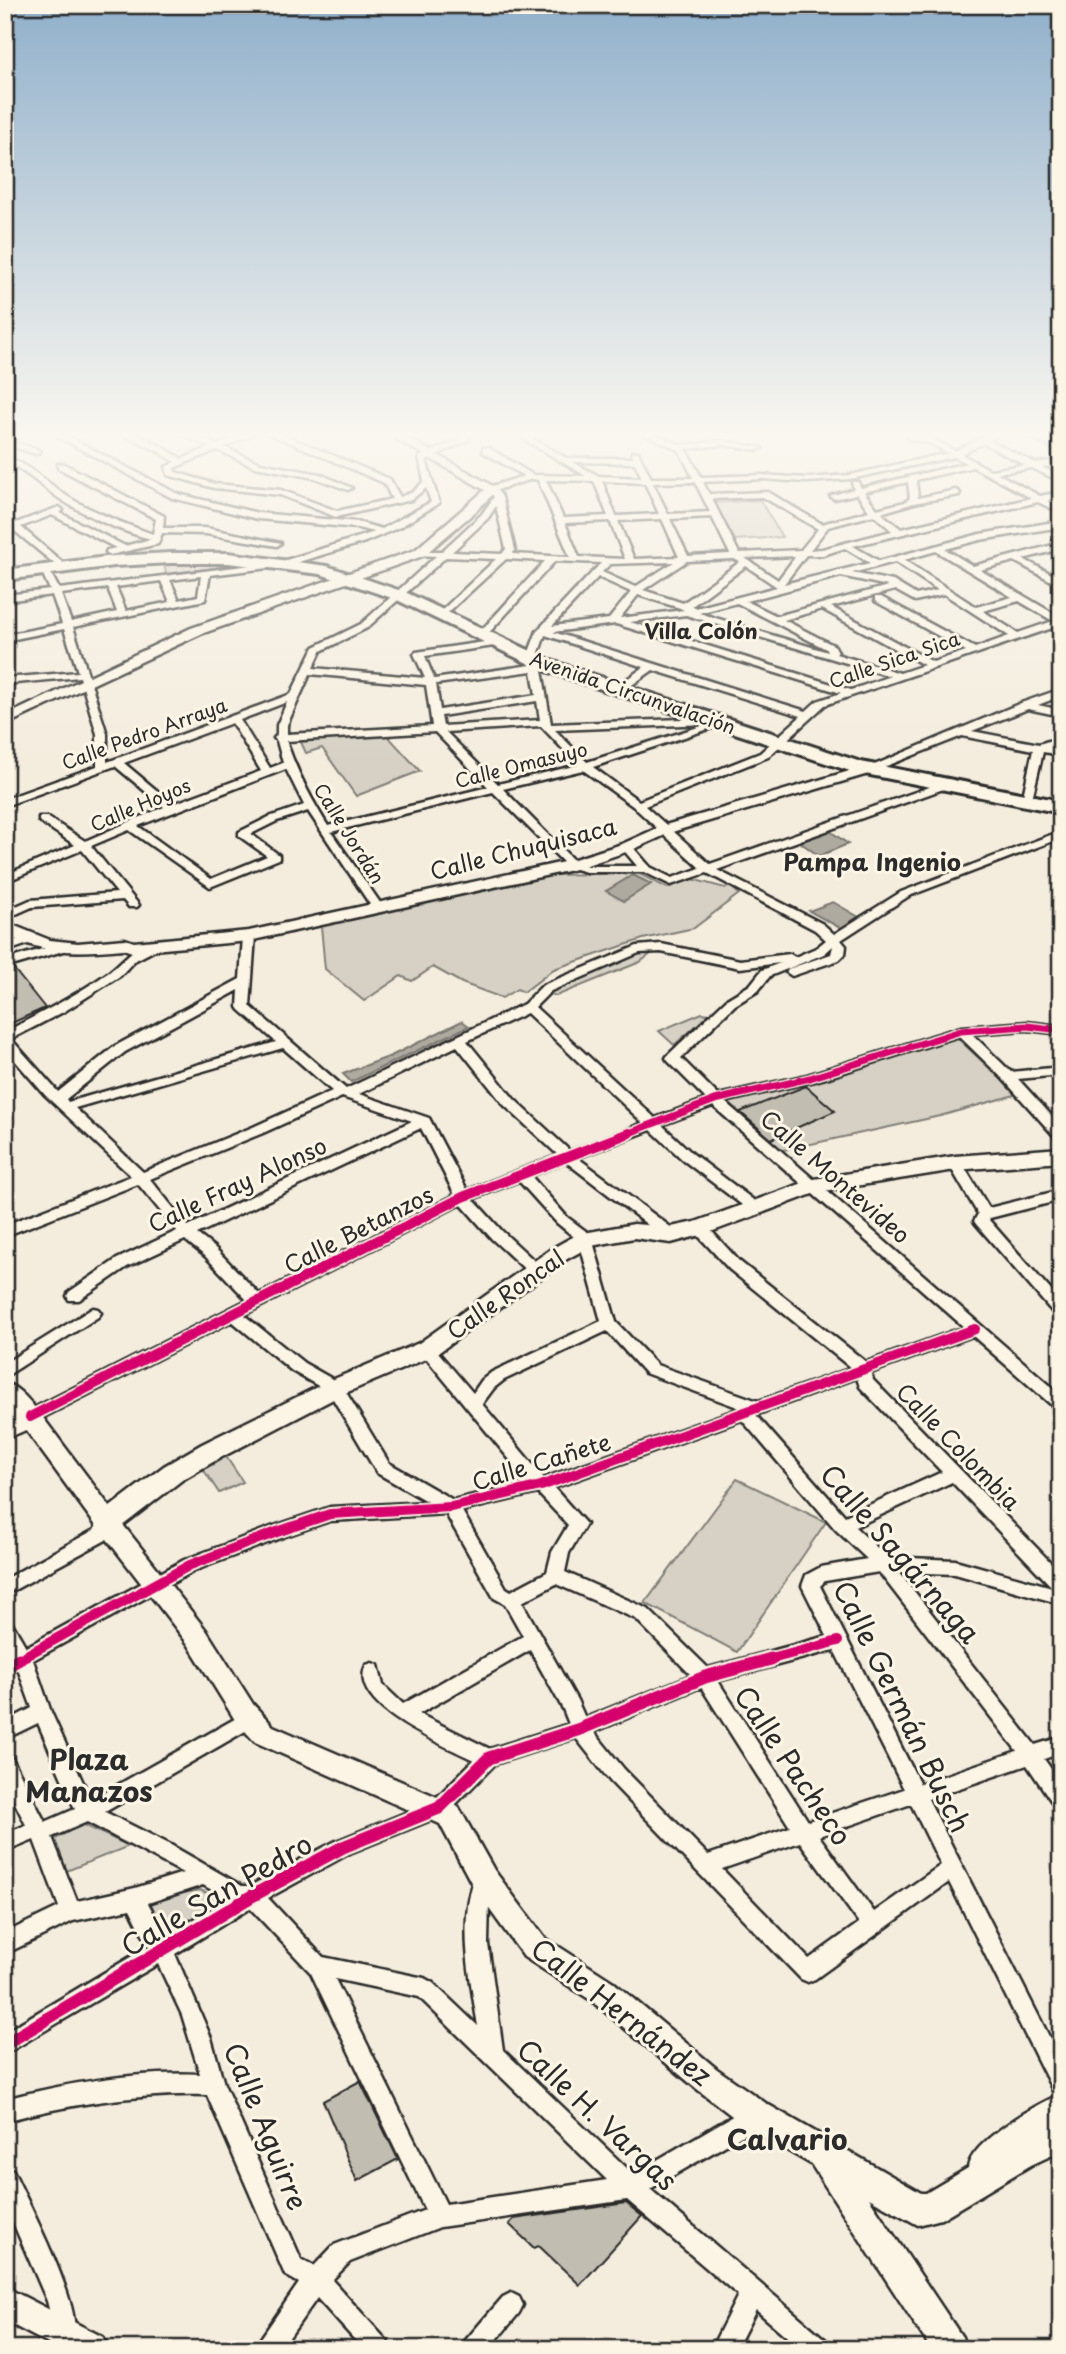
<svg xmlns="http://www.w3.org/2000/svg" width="1066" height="2354" font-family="'Playpen Sans',sans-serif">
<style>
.green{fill:#d6d1c4;stroke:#807e78;stroke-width:2}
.water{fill:#afaaa0;stroke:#7a7771;stroke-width:2}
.building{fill:#c2bdb1;stroke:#2b2b2b;stroke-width:2}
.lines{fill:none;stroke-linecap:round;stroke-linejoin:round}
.street-casing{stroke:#2b2b2b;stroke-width:5}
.secondary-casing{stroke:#2b2b2b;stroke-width:5}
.primary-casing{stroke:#2b2b2b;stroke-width:5}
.highway-casing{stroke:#2b2b2b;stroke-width:6}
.street{fill:#fcf5e5;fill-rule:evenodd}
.secondary{fill:#fcf5e5;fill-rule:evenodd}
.primary{fill:#fcf5e5;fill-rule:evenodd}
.highway{fill:#fcf5e5;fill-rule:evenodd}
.cycleway-far2-casing{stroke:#fcf5e5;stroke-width:10}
.cycleway-far1-casing{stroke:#fcf5e5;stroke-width:14}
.cycleway-casing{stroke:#fcf5e5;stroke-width:18}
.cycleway-far2{stroke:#d6006c;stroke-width:7}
.cycleway-far1{stroke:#d6006c;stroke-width:10}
.cycleway{stroke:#d6006c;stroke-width:13}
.labels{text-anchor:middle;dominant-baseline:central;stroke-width:6;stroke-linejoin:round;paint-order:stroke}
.far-street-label{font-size:19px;fill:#2b2b2b;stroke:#fcf5e5}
.far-neighbourhood-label{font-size:21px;font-weight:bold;fill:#2b2b2b;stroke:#fcf5e5}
.street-label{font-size:23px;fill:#2b2b2b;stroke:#fcf5e5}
.neighbourhood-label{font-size:24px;font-weight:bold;fill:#2b2b2b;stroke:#fcf5e5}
.near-street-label{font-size:28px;fill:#2b2b2b;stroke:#fcf5e5}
.near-neighbourhood-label{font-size:28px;font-weight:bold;fill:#2b2b2b;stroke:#fcf5e5}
</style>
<rect width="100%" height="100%" fill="#f4edde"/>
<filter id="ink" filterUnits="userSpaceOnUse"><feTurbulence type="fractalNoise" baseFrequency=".0143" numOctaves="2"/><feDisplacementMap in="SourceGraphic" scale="14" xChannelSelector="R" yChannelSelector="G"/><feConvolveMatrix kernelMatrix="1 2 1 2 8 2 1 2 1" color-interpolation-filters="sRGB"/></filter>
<g filter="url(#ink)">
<path class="green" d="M760,500l22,37 -47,3 -21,-37z
M200,561l36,1 3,3 -73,9 -2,-10z
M386,734l34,37 -64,25 -34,-48 -16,5 -6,-13z
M638,873l29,15 25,-9 33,9 5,-2 9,8 -45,34 -51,11 -89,30 -30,23 -7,-3 -15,9 -40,-15 -29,-16 -21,14 -11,-5 -37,25 -39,-32 -4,-43 232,-51z
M655,951l-15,11 -84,34 -8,-3 88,-40z
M702,1013l8,1 -36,31 -15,-14z
M955,1036l63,58 -78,22 -161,35 -53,-49 103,-23z
M223,1452l20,30 -24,11 -20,-30z
M737,1479l89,43 -89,130 -92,-49z
M82,1824l47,22 -65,26 -12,-25 2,-7z
M200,1890l32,13 -64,37 -17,-36 2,-6z"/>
<path class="water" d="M830,831l18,13 -29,12 -19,-14z
M633,875l18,9 -27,17 -18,-10z
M833,902l26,15 -17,12 -33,-18z
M462,1021l7,5 -118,56 -8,-8 48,-18z"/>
<path class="building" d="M13,968l32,40 -40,18v-56z
M806,1086l29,25 -64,28 -31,-27z
M360,2081l38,78 -41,22 -34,-80z
M626,2203l16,13 -62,69 -41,-39 -5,2 -25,-24 5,-5z"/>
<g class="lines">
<defs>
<path id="street" d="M51,433h10l117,61 80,19 99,9 25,7 49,-27 -5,-14 -15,12 -75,17 -56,-22 -66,-7 -46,-13 -2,-8 9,-5 -19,-12 -37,-17c23,0 44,14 63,26l28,-12 -31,-14h11l27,12 28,-12h11l-32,14 36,16 60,11 32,14 -4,2 -33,-12 -60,-11 -38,-17 -43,18 1,4 40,12 66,6 56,21 55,-12 -8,-16 -116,-50h11l111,46 10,18 13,-5 11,-11 -5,-24 41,-18 -9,-6h10l9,6 -44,21 13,43 -39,24 -35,15 -80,24 -75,9 -5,25 -132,27 34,107v28l184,-68 23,-47 47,-23 75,-68 -20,-1v-4h26l40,-37 12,-17 -6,-8 1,-2 35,-11 -41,-24v-4h6l44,27 53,1 -73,-43h10l43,25h67l-1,-6h6l13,26h42l-14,-28 -37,-17h11l28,12 42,-4 39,7 -4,2 -35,-5 -37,4 15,28 61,-2 45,3 43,-3 98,-22 -19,-10 -21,-4 -1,-2 4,-2 23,4 21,12 36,-18h11l-13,7 46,23 26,-3v4l-19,3 19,10v5l-29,-14 -35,5 43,23 21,-4v5l-14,3 14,7v6l-23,-11 -185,44 26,15 101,-27 81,-13v6l-81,13 -35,9 28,17 88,-23v6l-38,10 38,20v7l-47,-25 -34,9 81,48v7l-236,80 -57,52 -123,49 65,58 231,-81h8v4l-232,83 106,54 11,10 67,-42 160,-61v7l-152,58 -68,44 5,6 -1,8 -6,6 -47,16 -6,-4 2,-3 43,-15 2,-8 -9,8 -54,22 -12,15 -23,14 -54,53 37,37 89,-20 154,-48 66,-5 34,4v8l-34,-4 -55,4 39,38 50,-5v8l-43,4 43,47v13l-5,-1 -53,-59 -44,-43 -144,45 -90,21 336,293v15l-6,-2 -82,-72 -102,37 2,7 188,193v31l-106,-30 -56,-2 136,173 26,-8v16l-17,6 17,24v25l-7,-3 -27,-40 -99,34 133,261v34l-8,-3 -104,-209 -134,97 -7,3 -7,-3 -191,-198 -34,-43 -81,26 -49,50 -96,39 -82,45 55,59 101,21 9,5 45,43c-8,-48 -21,-107 -1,-154l7,-2 7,2 3,7 -5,20 -1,45 15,106 130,124 115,-67 8,-3 8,3 3,8 -3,8 -114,66 177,152 4,8h-30l-45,-39 -20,39h-25l27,-54 -111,-95 -187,27 -90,35 -18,18 55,61 4,8h-28l-46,-51 -36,51h-26l4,-8 40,-58 -14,-8 -78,-180c-68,-2 -136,9 -202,26v-22c63,-16 129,-28 195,-25l-18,-59 -24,-51 -153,90v-22l144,-86 -19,-37 -57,12 -68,33v-21l54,-26 -25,-67 -29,12v-18l21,-9 -21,-42v-27l7,2 33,64 30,-13 -37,-86 -33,16v-17l27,-14 -14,-39 -13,6v-17l6,-4 -6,-11v-24l6,2 15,26 158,-87 87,-33 59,-20 98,-5 -51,-29 -48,-81 -37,-21 -60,-50 -196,100 -6,2 -6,-2 -2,-4 2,-4 223,-113 -42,-44 -20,-16 -58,27 -48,33h-10l-2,-4 2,-4 48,-33 60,-28 -39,-47 -133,52v-11l126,-49 -86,-81 -40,-46v-17c36,-19 72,-37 104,-60 15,-11 30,-33 50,-30l2,3 -2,3 -25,13 -14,15 -55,35 -54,28 47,53 57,-46 125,-67 3,-43 6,-4 6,4 -5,70 96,83 178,-85 19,-19 94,-39 24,-2 79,16 50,-6 5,3 21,-9 10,-8 -11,-10 -108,-57 -36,12 -27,-13h-58l-18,-5 -75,-75 -162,40 52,75 -2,2h-8l-65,-98 -31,10 -26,13 28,21v4l-69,28 -81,-57 -38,16 48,59 -2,2h-8l-6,-7 -91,7 -27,12v-8l25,-11 87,-7 -35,-43 -77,32v-7l70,-30 -36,-24v-4h8l38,24 79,-34 -49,-41 -110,40v-7l92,-33v-32l-17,-57 -75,7v-6l73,-6 -14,-43 -59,12v-6l57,-11 -10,-29 -47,6v-6l45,-5 -9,-20 4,-3 4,3 10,19 224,-28 92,-29 -18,-4 -99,-9 -86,-21zM983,443l42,22 -35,5 -29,-16zM954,457l13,6 -106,25 -3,-6h-6l2,7 -24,7 4,3 23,-5 12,17 -47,13 -54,-32 -59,2 -6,-12 59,-3 45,3 43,-3zM572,462l63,1 7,15 -43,-2zM973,467l58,31 -130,31 -20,-16 33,-10 45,-8 1,-2 -4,-3 -38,8 -2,-18zM532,479l6,1 32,77 -58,-3 3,-4 -13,-53 -5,-7zM546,480l48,1 14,35 -45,2zM602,481l43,2 14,31 -43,2zM695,482l15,30 -42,2 -15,-31zM908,482l2,16 -5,4 -28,7 -13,-17zM763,497l55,32 -17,21 -62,3 -27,-54zM496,506l10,43 -4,5 -50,-2 36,-34zM874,515l18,16 -70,18 -12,1 18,-23zM712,517l18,37 -42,2 -18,-37zM662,519l17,38 -45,2 -16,-38zM610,521l15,38 -46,-2 -14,-34zM845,548l25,15 -86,21 22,-29h17zM936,551l76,46 -36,10 -72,-47zM796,556l-18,24 -33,-22zM446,557l50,2 -57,54 -2,2 5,3 64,-59 39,2 -66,72v4h6l70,-76 46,2 -64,68 -8,21 2,13 -97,14 -9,-23 76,-11 2,-2 -5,-3 -82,12 -2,2 11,24 -112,-10 8,-17 46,-23zM734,559l6,3 -57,41 -40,-13 44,-29zM674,562l-39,25 -33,-15 8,-8zM895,562l43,28 -22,5 -23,-14 -41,-8zM746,566l31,21 -81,21 -4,-2zM201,576l-3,20 -19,4 -9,-20zM841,576l47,10 -111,30 -31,-15zM598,577l33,15 -22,27 -57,7zM161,581l9,21 -44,9 -10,-24zM108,588l9,24 -46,10 -10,-28zM895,590l20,11 29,-7 65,42 -34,12 -94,-51h-6v4l91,50 -33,11 -102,-55zM638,595l42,13 4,2 -64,8zM1019,601l34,20 -35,12 -35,-22zM737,603l91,47v2l-129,-39zM822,609l102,56 -24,8 -64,-19 2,-2 -3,-6 -51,-26zM686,615l204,61 -39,14 -221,-68zM616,624l225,69 -24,8 -11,10 -253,-79zM545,635l99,32 -30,21v4h8l31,-22 148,46 -41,37 -121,48 -46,-34 134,-44 -5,-3 -9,2v-3l-4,-1 -158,6 -12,-72zM532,671l4,24 -96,15 -4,-26zM310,674l116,11 6,41 -145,8v-9zM537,701l3,19 -97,6 -2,-10zM287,702l-10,23v10l-3,3 3,3 6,22 -13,5 -30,-48zM232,723l29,48 -88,33 -49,-41zM708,724l-121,38 -32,-32zM541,726l37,39 -80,19 -52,-52zM435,732l53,55 -160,39c-17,-27 -31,-54 -41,-83v-2zM286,769l18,36 -35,12 -30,15v4l28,20 -56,23 -73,-53zM583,770l51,37 66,61 -28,10 -22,-11 -19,-22 -4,-1 -6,3 16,19h-50l-11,-3 -73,-74zM661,952l79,16 40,-5 -18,7 -12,15 -23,14 -59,56 -2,3 2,3 38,38 -51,19 -120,-111 16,-16 88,-38zM239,990l-1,17 2,3 36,32 -208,60 -2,-3 59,-47zM527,1013l116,110 -73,28 -56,-52 -47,-58zM457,1046l47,59 54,50 -91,35 -38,-72 -70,-24zM283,1048l49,43 -79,36 -110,45 -68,-64zM342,1097l70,24 -224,105 -38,-47 113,-46zM713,1106l251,221 -98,35 -127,-101 -34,-37 -5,-1 -7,5 2,4 34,37 122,99 -93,33 -101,-36 -41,-43 -25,-87 -24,-18 -36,-41 35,-14 100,77h10l2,-4 -2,-4 -98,-73 73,-28 32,30 67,51h10l2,-3 -2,-3 -67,-51 -31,-29zM421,1128l34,67 -196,99 -44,-46 -18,-14zM519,1181l38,42 22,18 22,80 -109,51 -10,8 -9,13 -41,-48h-10l-3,4 3,4 106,129 -75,18 -64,-37 -48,-79 -37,-21 -60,-48 217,-111 31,35 38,35h10l2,-4 -2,-4 -38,-35 -29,-32zM607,1331l38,42 95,35 -196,70 -62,-74 12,-16 10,-8zM857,1378l3,9 82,85 -97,44 -89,-101zM742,1420l94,110 31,29 -46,8 -15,8 -4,11 25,50 -119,32 -60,-59 -83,-37 4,-19 17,-29 -32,-36zM952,1482l100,105 -97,-27 -68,-3 -32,-30zM538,1493l30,32 -16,27 -5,20 -36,19 -5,-3 -44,-77zM446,1514l48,84 11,6 18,32 -120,68 -20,-19 -5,-20 -6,-2 -6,2c-20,42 81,81 108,95l-42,42 -96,39 -86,45h-8l-73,-42 -64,-32 149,-86 2,-6 -2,-6 -7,-2 -156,88 -40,-88 -18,-52 163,-90 87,-33 47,-16zM879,1572l138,179 -97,33 -100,-198 5,-5zM556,1584l80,35 55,56 -106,43 -8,-18 -55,-98zM530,1650l33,59 6,15 -79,25 -71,-35zM834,1650l70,139 -96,32 -90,-140zM701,1687l89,140 -82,28 -84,-86 -30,-37zM911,1804l30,61 -67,47 -55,-76zM87,1822l96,51 -48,15 -58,13 -25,-64zM800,1842l59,81 -50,36 -87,-90zM203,1885l25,14 -62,37 -18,-33zM250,1908l61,65 114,237 -91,35 -20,21 -13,-7 -77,-175 -13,-46 -36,-84zM335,1979l84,18 188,183 -161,24z
M1024,433h10l27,15v5z
M5,439l34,11 1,2 -4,2 -31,-10z
M5,456c23,8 40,25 60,39 25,16 57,28 85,38l3,1 3,-15 -98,-51v-4h6l100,52 -1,12h43l75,15 -4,3 -71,-12 -44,-1 -4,11 -48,11 -4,-3 1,-2 9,-2 -64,-33 -31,12 48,41 -7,2 -57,-47v-8l11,8 43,-16 4,3 -3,3 65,33 26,-7c-30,-7 -64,-23 -91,-40 -19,-13 -34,-28 -55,-38z
M1061,689v7l-23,9 23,5v6l-33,-7 -56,22 67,13 22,-7v7l-9,3 9,2v6l-18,-3 -12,51 -4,1 -5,-3 11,-51 -71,-14 -88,35h-8l-1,-2 156,-66z
M27,936l6,4 -2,3 -26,9v-8z
M59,944l6,4 -2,3 -58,17v-8z
M955,1158l5,2 29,48 72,-18v10l-71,18 -1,2 72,82v15l-5,-1 -80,-92 -2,-3 4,-7 -30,-51z
M93,1308l5,1 3,4 -3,4 -93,60v-14z
M108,1516l6,2 2,5 -10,17 -101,55v-16l89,-49 8,-12z
M5,2167l8,3c15,33 73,142 60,171l-8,4 -8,-4 -10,-40 -42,-97z
M511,2293l8,4 4,8 -4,8 -30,36h-28l4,-8 38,-44z"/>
<path id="secondary" d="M386,433h13l99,56 -22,22 -53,45 -222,78 -196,91v-9l186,-88 224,-78 70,-60z
M870,765l7,4 -2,3 -203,60 -40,18 -60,20 -323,71 -117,11 -9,-3c-42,4 -80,6 -118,-15v-12l45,18 28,3 47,-4 9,3 115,-11 319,-70 54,-17 40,-18z
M5,1383c14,4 29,22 36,34l-3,6c-16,5 -23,-7 -33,-18z
M108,1514l8,2 90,114 47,74 20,22 185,80 36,64 50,67 68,44 105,88 50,35 154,89h5l42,-25c2,-26 69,-64 93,-74v57l-30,14 -90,54 -23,6 -49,-27 93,139 4,12h-35l-120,-185 -66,-38 -48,-37 -105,-88 -68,-44 -50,-69 -34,-64 -185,-82 -20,-22 -47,-76 -88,-114 -4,-7 4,-7z
M5,2287l98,50 4,12h-49l-53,-28z"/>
<path id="primary" d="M1061,1148v14l-106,8 -137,22 -110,41 -37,10 -37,-5 -43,8 -24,13 -132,96 -92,39 -123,64 -38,22 -65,50 -9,3 -9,-3 -73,-100 -21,9v-20l25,-11 8,3 72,96 54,-41 38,-22 125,-62 92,-39 132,-94 27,-15 56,-10 37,3 24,-5 119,-43 141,-23z"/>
<path id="highway" d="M171,553h57l99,13 80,27 145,68 309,101 200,39v12l-211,-42 -310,-102 -145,-70 -75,-25 -92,-11h-57l-57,3 -109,14v-10l109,-14z"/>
</defs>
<use href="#street" class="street-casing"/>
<use href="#secondary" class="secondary-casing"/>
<use href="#primary" class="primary-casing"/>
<use href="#highway" class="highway-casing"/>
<use href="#street" class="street"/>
<use href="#secondary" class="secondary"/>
<use href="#primary" class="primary"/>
<use href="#highway" class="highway"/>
<defs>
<path id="cycleway-far2" d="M624,1135l91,-35 95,-22 151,-47 66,-5 34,4"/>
<path id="cycleway-far1" d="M30,1417l433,-220 166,-64
M16,1661l174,-96 87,-33 53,-18 121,-7 90,-21 434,-157
M764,1661l74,-20"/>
<path id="cycleway" d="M5,1667l14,-8
M5,2044l247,-148 91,-49 96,-39 50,-50 91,-29 125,-52 66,-18"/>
</defs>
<use href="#cycleway-far2" class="cycleway-far2-casing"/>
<use href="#cycleway-far1" class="cycleway-far1-casing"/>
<use href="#cycleway" class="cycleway-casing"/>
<use href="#cycleway-far2" class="cycleway-far2"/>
<use href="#cycleway-far1" class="cycleway-far1"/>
<use href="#cycleway" class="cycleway"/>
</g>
</g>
<linearGradient id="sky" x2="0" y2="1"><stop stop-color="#91b0cb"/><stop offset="0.57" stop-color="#faf7f0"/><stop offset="1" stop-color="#faf7f0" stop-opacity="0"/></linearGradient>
<rect width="1066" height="763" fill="url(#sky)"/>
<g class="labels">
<g class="far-street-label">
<text transform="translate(894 659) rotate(-19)">Calle Sica Sica</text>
<text transform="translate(633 692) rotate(19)">Avenida Circunvalación</text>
<text transform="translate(144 733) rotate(-20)">Calle Pedro Arraya</text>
<text transform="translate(521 764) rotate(-14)">Calle Omasuyo</text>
<text transform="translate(140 804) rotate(-23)">Calle Hoyos</text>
<text transform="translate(350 833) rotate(58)">Calle Jordán</text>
</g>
<g class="far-neighbourhood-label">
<text x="701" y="630">Villa Colón</text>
</g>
<g class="street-label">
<text transform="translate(523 848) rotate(-14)">Calle Chuquisaca</text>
<text transform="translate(836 1176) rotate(41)">Calle Montevideo</text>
<text transform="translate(237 1184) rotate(-25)">Calle Fray Alonso</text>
<text transform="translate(358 1229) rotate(-27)">Calle Betanzos</text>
<text transform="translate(505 1294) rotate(-35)">Calle Roncal</text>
<text transform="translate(959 1446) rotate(46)">Calle Colombia</text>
<text transform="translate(541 1461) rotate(-17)">Calle Cañete</text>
</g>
<g class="neighbourhood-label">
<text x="872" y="861">Pampa Ingenio</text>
</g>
<g class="near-street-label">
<text transform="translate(901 1553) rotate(49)">Calle Sagárnaga</text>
<text transform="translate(903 1706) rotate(64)">Calle Germán Busch</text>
<text transform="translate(794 1765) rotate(56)">Calle Pacheco</text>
<text transform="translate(216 1894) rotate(-30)">Calle San Pedro</text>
<text transform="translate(622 2011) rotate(38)">Calle Hernández</text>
<text transform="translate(598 2114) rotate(43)">Calle H. Vargas</text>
<text transform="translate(267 2126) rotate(68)">Calle Aguirre</text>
</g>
<g class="near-neighbourhood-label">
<text x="89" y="1758">Plaza<tspan x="89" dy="32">Manazos</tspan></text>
<text x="787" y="2138">Calvario</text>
</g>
</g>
<rect width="1066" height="2354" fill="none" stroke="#fcf5e5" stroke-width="28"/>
<rect x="14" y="14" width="1038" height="2326" fill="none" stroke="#2b2b2b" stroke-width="2.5" filter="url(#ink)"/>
</svg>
